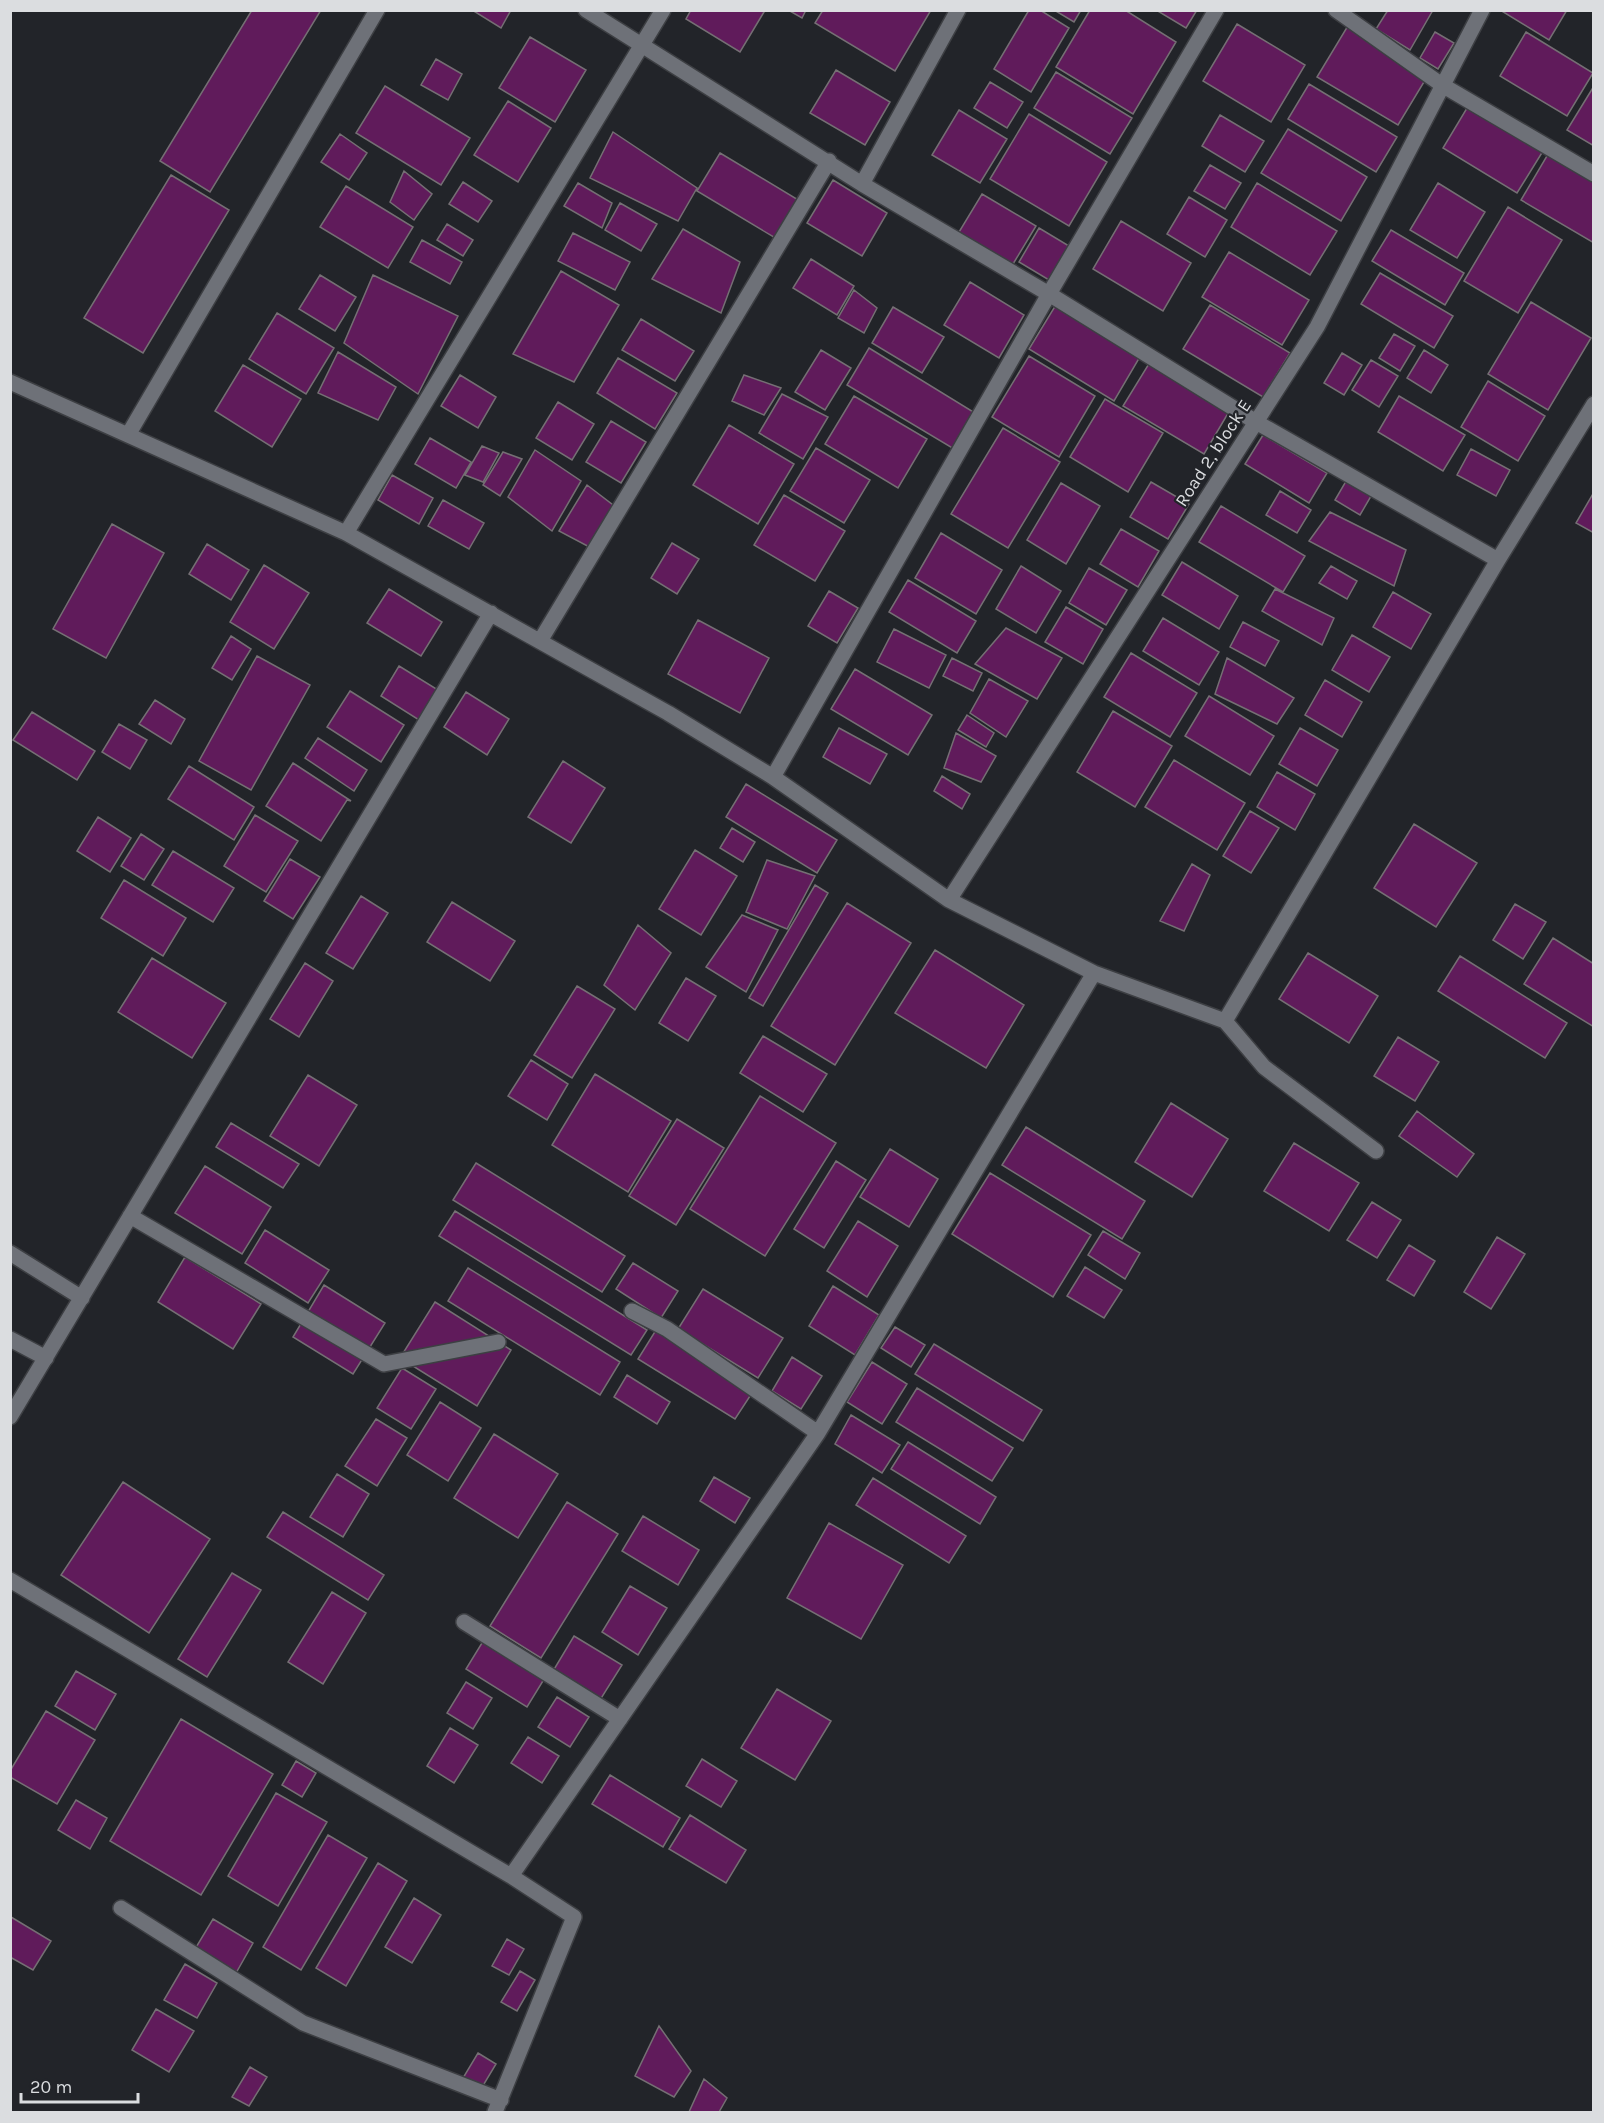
<svg xmlns="http://www.w3.org/2000/svg" width="1604" height="2123" font-family="Karla,sans-serif">
<style>
.building{fill:#601b5b;stroke:#756f74;stroke-width:1.5}
.lines{fill:none;stroke-linecap:round;stroke-linejoin:round}
.minor-casing{stroke:#3d3f43;stroke-width:18}
.minor{stroke:#6e7178;stroke-width:15}
.labels{text-anchor:middle;dominant-baseline:central;stroke-width:4.5;stroke-linejoin:round;paint-order:stroke}
.street-label{font-size:18px;fill:#dbdde0;stroke:#222429}
</style>
<rect width="100%" height="100%" fill="#222429"/>
<path class="building" d="M252,10h69l-111,182 -50,-31z
M472,10h39l-10,18z
M691,10h71l2,2 -24,40 -54,-33z
M788,10h18l-4,8z
M823,10h108l-36,61 -80,-48z
M1029,10h11l29,18 -38,64 -37,-23z
M1054,10h27l-7,12z
M1090,10h35l51,32 -43,72 -77,-47z
M1156,10h41l-11,18z
M1388,10h45l-23,40 -34,-21z
M1500,10h67l-18,30z
M1237,24l68,41 -34,57 -68,-41z
M1349,24l81,48 -32,53 -81,-48z
M1435,32l19,11 -16,26 -18,-11z
M1526,32l67,41 -26,43 -67,-40z
M530,37l56,33 -31,52 -56,-34z
M436,59l26,15 -14,26 -27,-15z
M836,70l54,32 -25,43 -55,-32z
M1056,72l76,46 -22,36 -76,-46z
M990,82l33,20 -16,26 -33,-20z
M1309,84l88,53 -21,35 -88,-53z
M385,86l85,52 -29,47 -85,-52z
M1594,86v60l-27,-16z
M1473,98l75,45 -31,50 -74,-45z
M508,101l43,27 -33,54 -44,-27z
M959,110l48,29 -27,44 -48,-28z
M1029,114l78,48 -38,64 -79,-47z
M1220,115l44,26 -19,31 -43,-26z
M1288,129l79,48 -26,44 -80,-48z
M613,132l84,56 -19,33 -88,-43z
M340,134l27,19 -18,27 -28,-18z
M1551,149l43,25v69l-73,-43z
M720,153l80,48 -23,38 -80,-48z
M1210,165l31,18 -16,26 -31,-18z
M404,171l28,23 -18,26 -24,-18z
M171,175l58,35 -86,143 -59,-35z
M833,180l54,33 -25,43 -55,-33z
M463,182l29,19 -14,21 -29,-18z
M578,183l34,20 -10,25 -38,-22z
M1257,183l80,48 -27,44 -79,-48z
M1438,183l47,29 -28,46 -47,-28z
M346,186l67,41 -25,41 -68,-41z
M982,194l54,32 -26,43 -54,-32z
M1189,197l38,23 -22,37 -38,-23z
M620,203l37,21 -16,27 -36,-21z
M1508,207l54,33 -44,73 -54,-32z
M1121,221l70,42 -28,48 -70,-42z
M447,224l26,16 -10,16 -26,-16z
M1039,228l35,21 -20,34 -35,-21z
M683,229l57,33 -19,51 -69,-34z
M1391,230l73,43 -19,32 -73,-44z
M573,233l57,29 -15,28 -57,-29z
M422,240l40,22 -12,22 -40,-22z
M1229,252l80,48 -27,45 -80,-48z
M811,259l43,27 -17,29 -44,-27z
M561,271l58,34 -45,77 -61,-28z
M1380,273l73,43 -19,32 -73,-44z
M320,275l36,22 -21,34 -36,-22z
M373,275l85,41 -40,78 -74,-51z
M970,282l54,33 -25,43 -55,-33z
M854,290l23,18 -13,25 -26,-15z
M1531,302l60,36 -43,72 -60,-36z
M1057,303l84,52 -27,46 -85,-52z
M1210,305l80,48 -27,44 -80,-48z
M893,307l51,30 -22,36 -50,-30z
M277,313l57,35 -28,46 -57,-35z
M641,319l53,32 -19,30 -53,-31z
M1394,334l21,12 -15,25 -21,-13z
M869,348l106,65 -21,36 -107,-64z
M821,350l30,18 -26,42 -30,-18z
M1424,350l24,15 -17,28 -24,-15z
M338,352l58,35 -18,33 -60,-27z
M1342,353l20,12 -18,30 -20,-12z
M1029,356l66,40 -36,61 -67,-40z
M618,358l59,35 -22,36 -58,-36z
M1371,360l27,16 -19,31 -27,-17z
M1150,362l80,48 -26,44 -81,-48z
M243,365l58,34 -29,48 -57,-36z
M460,375l36,22 -18,31 -37,-22z
M744,375l37,13 -17,27 -32,-14z
M1488,381l57,35 -27,45 -57,-34z
M782,394l46,23 -25,42 -44,-26z
M854,396l73,43 -29,49 -73,-44z
M1399,396l66,39 -22,36 -65,-39z
M1105,399l58,34 -35,59 -58,-35z
M558,402l36,22 -22,36 -36,-22z
M611,421l35,21 -25,41 -35,-21z
M729,425l65,39 -36,60 -65,-39z
M1003,428l57,34 -52,86 -57,-34z
M1263,435l64,38 -18,30 -64,-39z
M430,438l41,24 -15,26 -41,-24z
M482,446l17,7 -16,29 -18,-7z
M816,448l54,32 -26,43 -54,-32z
M1471,449l39,21 -14,26 -39,-21z
M535,450l46,31 -29,50 -44,-34z
M503,452l19,7 -22,37 -17,-11z
M392,475l41,23 -14,26 -41,-24z
M1349,476l25,15 -14,24 -25,-15z
M1151,482l38,22 -21,35 -38,-22z
M1061,483l39,23 -34,58 -39,-24z
M587,485l34,26 -26,39 -36,-19z
M1280,491l31,19 -14,23 -31,-18z
M1594,492v41l-18,-10z
M784,495l61,36 -30,50 -61,-36z
M443,500l41,23 -15,26 -41,-23z
M1221,506l84,50 -22,36 -84,-50z
M1330,512l76,38 -12,36 -85,-45z
M112,524l52,29 -58,105 -53,-29z
M1121,529l38,22 -21,36 -38,-23z
M941,533l61,37 -26,44 -61,-36z
M672,543l27,16 -22,35 -26,-16z
M207,544l42,26 -18,30 -42,-26z
M1182,562l56,34 -19,33 -57,-34z
M264,565l45,28 -35,56 -44,-27z
M1021,566l40,25 -25,42 -40,-24z
M1331,566l26,15 -10,18 -28,-16z
M1089,568l38,22 -21,35 -37,-22z
M908,580l68,41 -19,32 -68,-41z
M389,589l53,33 -21,34 -54,-33z
M1275,589l59,29 -12,27 -60,-34z
M829,591l29,17 -21,35 -29,-17z
M1393,592l38,22 -20,35 -38,-22z
M1066,607l37,22 -20,35 -38,-22z
M1163,618l56,34 -20,33 -56,-34z
M698,620l71,38 -29,55 -72,-39z
M1243,622l36,19 -14,25 -35,-19z
M1006,628l56,30 -25,41 -62,-35z
M894,629l52,26 -17,33 -52,-26z
M1352,635l38,22 -21,35 -37,-22z
M231,636l20,13 -19,31 -20,-12z
M1131,653l66,40 -27,44 -66,-40z
M257,656l53,29 -59,105 -52,-29z
M952,658l30,15 -9,18 -30,-15z
M1227,658l67,40 -17,26 -62,-30z
M399,666l39,24 -19,30 -38,-24z
M855,669l77,46 -24,40 -77,-46z
M989,679l39,22 -22,36 -36,-24z
M1325,680l37,22 -20,35 -37,-22z
M350,691l54,34 -23,37 -54,-35z
M466,692l43,27 -22,36 -43,-28z
M1209,696l65,40 -24,39 -65,-39z
M155,700l30,19 -14,25 -32,-20z
M1113,711l59,35 -37,61 -58,-35z
M32,712l63,39 -18,29 -64,-40z
M967,715l27,18 -8,14 -28,-17z
M119,724l28,16 -17,29 -28,-17z
M839,728l48,26 -17,30 -47,-27z
M1300,728l38,22 -21,36 -38,-22z
M956,733l40,23 -15,26 -37,-14z
M318,738l49,32 -13,21 -49,-33z
M1174,760l71,43 -28,47 -72,-43z
M563,761l42,27 -34,55 -43,-26z
M293,763l58,38 -4,-1 -26,41 -55,-35z
M189,766l65,41 -20,33 -66,-41z
M1277,772l38,22 -20,36 -38,-23z
M942,776l28,18 -8,15 -28,-18z
M746,784l91,56 -20,33 -91,-56z
M1250,811l29,17 -28,45 -28,-17z
M255,815l43,26 -32,51 -42,-26z
M98,817l33,21 -21,34 -33,-21z
M1414,824l63,39 -41,64 -62,-39z
M732,828l23,14 -12,20 -23,-14z
M141,834l23,15 -20,31 -23,-14z
M695,850l42,26 -36,59 -42,-26z
M173,851l61,37 -21,34 -61,-37z
M290,859l30,18 -27,42 -29,-18z
M767,860l48,16 -28,53 -41,-17z
M1192,864l18,11 -26,56 -24,-10z
M124,880l62,38 -23,38 -62,-38z
M815,885l13,8 -65,113 -14,-8z
M361,896l27,17 -35,56 -27,-16z
M452,902l63,39 -25,40 -63,-39z
M847,903l64,40 -76,122 -64,-39z
M1515,904l31,18 -23,37 -30,-19z
M742,915l36,15 -32,62 -40,-25z
M638,925l33,28 -36,57 -31,-25z
M1553,938l41,26v63l-70,-43z
M935,950l89,55 -38,63 -91,-55z
M1308,953l70,43 -29,47 -70,-44z
M1460,956l107,67 -22,35 -107,-67z
M152,958l74,45 -34,55 -74,-46z
M305,963l28,18 -34,56 -29,-18z
M686,978l30,18 -28,45 -29,-18z
M577,986l38,23 -43,69 -38,-23z
M763,1036l64,38 -24,38 -63,-39z
M1398,1037l41,25 -24,39 -41,-25z
M531,1060l37,24 -21,36 -39,-24z
M595,1074l76,47 -43,71 -76,-47z
M308,1075l49,30 -38,61 -49,-30z
M760,1096l76,47 -71,113 -75,-47z
M1171,1103l57,36 -36,58 -57,-35z
M1417,1111l57,43 -17,23 -58,-41z
M677,1119l47,29 -48,77 -47,-29z
M231,1123l68,41 -16,24 -67,-41z
M1026,1127l119,74 -23,38 -120,-74z
M1294,1143l65,40 -30,48 -65,-40z
M890,1149l48,30 -29,48 -49,-30z
M836,1161l30,19 -42,68 -30,-19z
M476,1163l149,93 -23,36 -149,-92z
M205,1166l66,41 -29,47 -67,-41z
M990,1173l101,62 -38,62 -101,-63z
M1372,1202l29,18 -24,38 -30,-18z
M455,1211l192,119 -16,25 -192,-119z
M858,1221l40,25 -31,51 -40,-26z
M265,1230l64,40 -21,33 -63,-40z
M1103,1231l37,22 -15,26 -37,-24z
M1497,1237l28,17 -34,55 -27,-17z
M1409,1245l26,16 -21,35 -27,-16z
M185,1257l76,47 -28,45 -75,-47z
M633,1263l45,28 -17,27 -45,-29z
M1085,1267l37,23 -18,28 -37,-22z
M468,1268l152,94 -20,33 -152,-94z
M324,1285l61,38 -32,51 -60,-37z
M833,1286l46,29 -24,40 -46,-29z
M703,1289l80,49 -25,40 -80,-49z
M435,1302l76,48 -34,56 -77,-48z
M895,1327l30,18 -14,22 -30,-19z
M656,1330l98,60 -19,29 -97,-60z
M934,1344l108,66 -19,31 -108,-67z
M792,1357l30,19 -21,33 -29,-18z
M872,1362l35,22 -25,40 -35,-22z
M402,1368l34,21 -25,40 -34,-21z
M627,1375l43,27 -13,22 -43,-27z
M917,1388l96,60 -21,33 -96,-59z
M440,1402l41,26 -33,53 -41,-26z
M851,1415l49,30 -18,28 -47,-29z
M376,1419l31,19 -30,48 -32,-20z
M494,1434l64,40 -40,64 -64,-40z
M908,1442l88,55 -16,27 -89,-55z
M337,1474l32,20 -26,43 -33,-20z
M714,1477l36,21 -15,25 -35,-22z
M873,1478l93,58 -17,27 -93,-58z
M123,1482l87,57 -61,94 -88,-58z
M567,1502l51,32 -77,124 -51,-32z
M283,1512l101,63 -16,25 -101,-63z
M643,1516l56,34 -21,35 -56,-34z
M829,1523l74,42 -42,74 -74,-41z
M232,1573l29,17 -54,87 -29,-18z
M630,1586l37,22 -29,47 -36,-23z
M332,1592l34,21 -43,71 -35,-22z
M574,1636l48,29 -22,35 -47,-29z
M485,1638l61,38 -19,31 -61,-38z
M76,1671l40,23 -21,36 -40,-24z
M466,1682l26,16 -19,31 -26,-16z
M777,1689l54,32 -36,59 -54,-32z
M557,1697l32,20 -19,30 -32,-20z
M46,1711l49,29 -38,64 -47,-27v-6z
M181,1719l92,55 -72,121 -91,-54z
M450,1728l28,17 -24,38 -27,-17z
M528,1737l31,19 -17,27 -31,-20z
M702,1759l35,22 -16,26 -35,-21z
M296,1761l20,12 -14,24 -20,-12z
M610,1775l70,43 -17,29 -71,-43z
M276,1793l51,29 -49,84 -50,-30z
M76,1800l31,18 -17,31 -32,-19z
M690,1815l56,35 -20,33 -57,-34z
M328,1835l39,23 -66,112 -38,-23z
M378,1863l29,18 -61,105 -30,-18z
M414,1898l27,17 -29,48 -27,-16z
M11,1917l40,24 -18,29 -23,-13z
M213,1919l40,24 -17,30 -41,-24z
M507,1939l17,10 -15,26 -17,-9z
M185,1964l32,19 -20,35 -33,-18z
M520,1971l15,9 -18,31 -16,-9z
M156,2009l38,22 -25,41 -37,-22z
M659,2026l32,45 -17,26 -39,-21z
M478,2053l18,11 -18,30 -18,-11z
M250,2067l17,10 -18,29 -17,-9z
M704,2079l23,19 -8,14h-30z"/>
<g class="lines">
<defs>
<path id="minor" d="M586,10l276,174 187,110 207,128 242,138
M1336,10l106,75 152,89
M862,184l96,-174
M10,382l336,151 322,180 105,64 176,123 145,73 131,48 39,46 112,84
M128,435l249,-425
M346,533l317,-523
M540,641l289,-480
M773,777l276,-483 167,-284
M949,900l368,-573 165,-317
M1225,1021l273,-461 96,-156
M130,1216l254,148 114,-22
M10,1253l72,45
M632,1311l35,18 151,104
M10,1339l36,19
M10,1417l481,-804
M10,1580l501,296 63,41 -79,195
M464,1622l156,97
M511,1876l307,-443 276,-460
M121,1908l182,115 198,77"/>
</defs>
<use href="#minor" class="minor-casing"/>
<use href="#minor" class="minor"/>
</g>
<g class="labels">
<g class="street-label">
<text transform="translate(1213 453) rotate(-57)">Road 2, block E</text>
</g>
</g>
<rect width="1604" height="2123" fill="none" stroke="#dbdde0" stroke-width="24"/>
<path d="M21 2093v9h117v-9" fill="none" stroke="#dbdde0" stroke-width="3"/>
<text x="30" y="2093" font-size="18" fill="#dbdde0" stroke="#222429" stroke-width="4.5" paint-order="stroke">20 m</text>
</svg>
